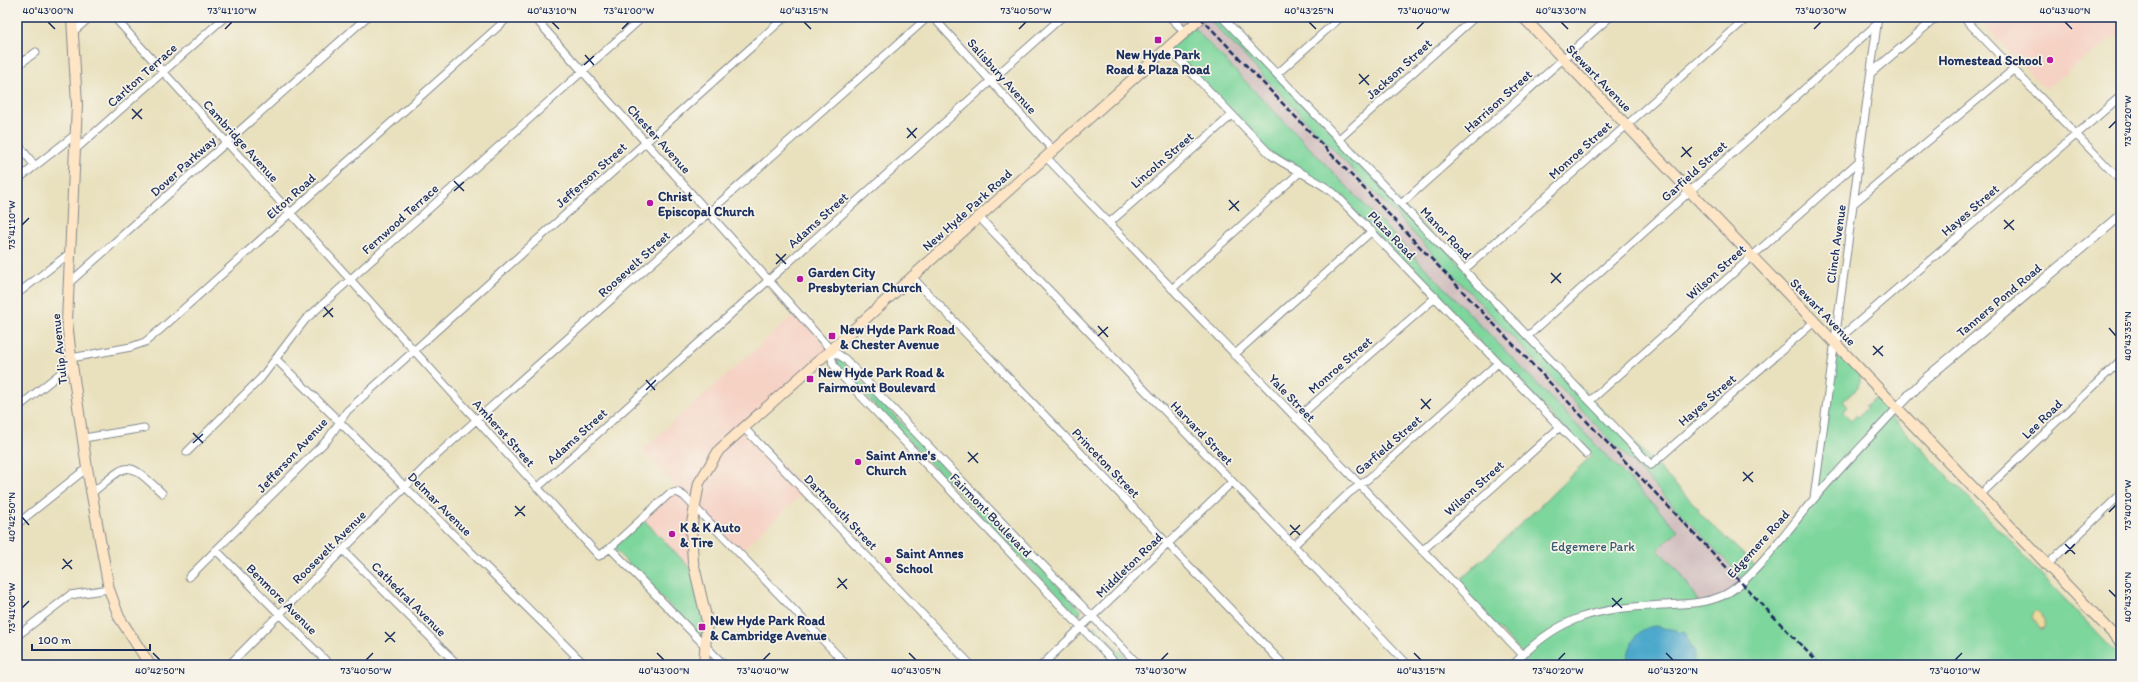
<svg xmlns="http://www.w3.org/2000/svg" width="2138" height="682" font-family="Itim,sans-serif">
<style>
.built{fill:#f6d2c5}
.industrial{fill:#d1bfbf}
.green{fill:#7dd69c;stroke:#4c827d}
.sand{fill:#eeda9e;stroke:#84847e}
.water{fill:#4ea9cc;stroke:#346c95}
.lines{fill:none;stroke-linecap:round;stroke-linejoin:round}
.minor-casing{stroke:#82888e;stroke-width:9}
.tertiary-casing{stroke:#82888e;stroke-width:11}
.secondary-casing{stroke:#82888e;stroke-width:12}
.minor{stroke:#fff;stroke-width:7}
.tertiary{stroke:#fff;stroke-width:9}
.secondary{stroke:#fde5c5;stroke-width:10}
.rail{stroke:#1b2f5e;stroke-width:2.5;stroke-dasharray:6 3;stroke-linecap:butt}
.ticks{fill:none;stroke:#1b2f5e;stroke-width:1.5}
.poi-dot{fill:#b5179e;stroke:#f7f3e8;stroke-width:1.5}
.labels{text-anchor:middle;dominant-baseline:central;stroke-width:3.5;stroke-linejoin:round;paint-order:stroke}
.poi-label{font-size:13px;font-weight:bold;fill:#1b2f5e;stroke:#f7f3e8;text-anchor:start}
.street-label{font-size:13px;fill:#1b2f5e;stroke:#f7f3e8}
.park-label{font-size:13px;fill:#34596e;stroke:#f7f3e8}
.neatline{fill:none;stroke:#1b2f5e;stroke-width:1.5}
.ticks-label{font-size:10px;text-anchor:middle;fill:#1b2f5e}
</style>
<rect width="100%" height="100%" fill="#f7f3e8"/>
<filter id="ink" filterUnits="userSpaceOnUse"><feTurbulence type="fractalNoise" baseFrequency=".025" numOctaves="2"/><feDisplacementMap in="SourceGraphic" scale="8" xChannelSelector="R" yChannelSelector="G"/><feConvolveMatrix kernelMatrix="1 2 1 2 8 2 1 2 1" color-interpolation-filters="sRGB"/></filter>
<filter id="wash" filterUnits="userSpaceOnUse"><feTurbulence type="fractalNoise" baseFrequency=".012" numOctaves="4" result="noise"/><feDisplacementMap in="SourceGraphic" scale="16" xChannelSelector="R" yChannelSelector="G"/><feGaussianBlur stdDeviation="0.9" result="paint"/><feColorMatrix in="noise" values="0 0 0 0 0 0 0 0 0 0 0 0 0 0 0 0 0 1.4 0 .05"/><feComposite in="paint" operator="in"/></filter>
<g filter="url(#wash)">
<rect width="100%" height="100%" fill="#e9e1be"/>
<path class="built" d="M1976,17h145v15l-76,57z
M796,313l33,37 -82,78 59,62 -66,62 -46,-47v67l-50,-52 33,-32 -35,-38z"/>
<path class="industrial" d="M1173,17h34l545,572 -30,12 -23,2 -18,-29 -23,-25 19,-19 -483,-503 -7,5z"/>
<path class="green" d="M1207,17h13l479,492 -1,3 60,56 57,-69 21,-151 24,25 -2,15 -15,13 5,6 -5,5 8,8 5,-5 2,2 9,-8 -2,-3 6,-5 12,-4 11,11 -5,7 232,243v7h-607l9,-10 -66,-72 81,-75 53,-52 -261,-268 -56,-31 -106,-107 25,-23 485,503 -20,20 23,24 18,29c26,-2 29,-2 48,-20z
M838,360l4,1 239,249 -1,5h-4l-240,-250z
M644,520l50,52 8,33 3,37 -92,-94z
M1093,626l3,1 37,38h-10l-32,-34z"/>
<path class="sand" d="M2035,611h3c5,3 7,11 6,17l-4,1 -7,-11v-4z"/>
<path class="water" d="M1656,626c8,4 18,1 24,7l4,-1 3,3 -1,3 9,14 -2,11 -3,2h-64c4,-19 8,-37 30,-39z"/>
</g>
<g filter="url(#ink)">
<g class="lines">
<defs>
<path id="minor" d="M114,17l485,539 11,-8 59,-54 8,-2 7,4 163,169
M534,17l296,332 15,10 294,306
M933,17l120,133
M1170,17l15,15
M1222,17l429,448 163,-143
M1963,17l158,164
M74,31l16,-14
M1168,48l103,107c21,15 45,23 65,40l250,259
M17,66l19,-14
M1871,73l66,-56
M1277,74l64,-57
M1339,139l136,-122
M17,143l18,23
M75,150l150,-133
M1046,157l477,498
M17,180l59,-46
M1854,203l160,-134
M1401,204l209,-187
M979,217l429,448
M1109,223l123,-108
M1464,270l284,-253
M912,277l372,388
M69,283l298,-266
M1172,289l128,-117
M17,294l53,-41
M1528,336l349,-312
M1834,343l287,-247
M830,349l3,15 6,9 278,292
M1234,355l138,-124
M71,358l60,-11 14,-5 16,-13 348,-312
M277,360l308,305
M1590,401l269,-240
M17,408l55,-44
M1296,419l140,-122
M744,428l227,237
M84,438l60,-10
M187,452l74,-74 44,-58 338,-303
M537,488l525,-471
M92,493c37,-30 33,-35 70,0
M1980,495l141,-135
M1814,498l64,-481
M17,524l70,-56
M1293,546l56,-53 19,-14 130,-116
M610,548l114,117
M216,550l114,115
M343,550l115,115
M1422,551l138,-124
M2047,565l74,-71
M189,577l139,-138 19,-28 438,-394
M2114,635l7,-7
M17,636l53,-41 39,-6
M229,665l208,-210 491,-438
M568,665l8,-8
M1042,665l190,-183
M1513,665c47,-51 84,-56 149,-60 20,-1 41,-1 60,-9 30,-13 68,-70 91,-96 27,-32 56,-61 84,-92"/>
<path id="tertiary" d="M1897,408l26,-27 198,-166"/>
<path id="secondary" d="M72,17l5,88 -10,216 4,37 16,110 22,121 10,28 31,48
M1523,17l598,625
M704,665l3,-44 -14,-59 -2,-33 8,-46 20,-33 483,-433"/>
</defs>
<use href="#minor" class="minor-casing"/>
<use href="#tertiary" class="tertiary-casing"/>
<use href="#secondary" class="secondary-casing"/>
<use href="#minor" class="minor"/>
<use href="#tertiary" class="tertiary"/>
<use href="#secondary" class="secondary"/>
<path class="rail" d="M1200,17l620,648"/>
</g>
</g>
<path class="ticks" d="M48,22l7,7M552,22l7,7M804,22l7,7M1309,22l7,7M1561,22l7,7M2065,22l7,7M225,29l7,-7M622,29l7,-7M1019,29l7,-7M1417,29l7,-7M1814,29l7,-7M585,55l9,10M584,65l10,-9M1359,74l10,11M1359,84l10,-9M132,109l10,10M132,119l10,-10M907,128l9,10M2109,128l7,-7M907,138l10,-10M1682,147l9,10M1681,157l11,-10M454,181l10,10M454,191l10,-9M1229,200l10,11M1229,210l10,-9M2004,220l10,10M22,225l7,-7M2004,229l10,-9M776,254l10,10M776,264l10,-10M1551,273l10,10M1551,283l10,-10M324,307l9,10M323,317l10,-9M1098,326l10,11M2109,328l7,8M1098,336l10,-9M1873,346l10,10M1873,355l10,-9M646,380l9,10M646,390l10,-10M1421,399l9,10M1421,409l10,-10M193,433l10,10M193,443l10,-9M968,452l10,11M968,462l10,-9M1743,472l10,10M1743,481l10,-9M515,506l10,10M2109,512l7,-7M515,516l10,-10M22,517l7,8M1290,525l10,10M1290,535l10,-10M2065,544l10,10M2065,554l10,-10M63,559l9,10M62,569l10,-9M838,578l9,11M837,588l10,-9M2109,590l7,7M1612,598l10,10M1612,607l10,-9M22,608l7,-7M385,632l10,10M385,642l10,-10M153,653l7,7M657,653l7,7M909,653l7,7M1414,653l7,7M1666,653l7,7M366,660l7,-7M763,660l7,-7M1161,660l7,-7M1558,660l7,-7M1955,660l7,-7"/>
<g class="poi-dot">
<rect x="1154" y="36" width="8" height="8" rx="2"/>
<circle cx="2050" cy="60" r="4"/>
<circle cx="650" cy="203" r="4"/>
<circle cx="800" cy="279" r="4"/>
<rect x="828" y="332" width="8" height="8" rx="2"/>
<rect x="806" y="375" width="8" height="8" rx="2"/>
<circle cx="858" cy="462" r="4"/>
<circle cx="672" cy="534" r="4"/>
<circle cx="888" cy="560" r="4"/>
<rect x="698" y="623" width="8" height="8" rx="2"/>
</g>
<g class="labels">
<g class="poi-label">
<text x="1158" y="54" text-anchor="middle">New Hyde Park<tspan x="1158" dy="15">Road &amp; Plaza Road</tspan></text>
<text x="2042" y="60" text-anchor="end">Homestead School</text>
<text x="658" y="196">Christ<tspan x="658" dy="15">Episcopal Church</tspan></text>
<text x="808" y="272">Garden City<tspan x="808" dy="15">Presbyterian Church</tspan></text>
<text x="840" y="329">New Hyde Park Road<tspan x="840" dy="15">&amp; Chester Avenue</tspan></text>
<text x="818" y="372">New Hyde Park Road &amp;<tspan x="818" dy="15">Fairmount Boulevard</tspan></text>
<text x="866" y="455">Saint Anne's<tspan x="866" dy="15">Church</tspan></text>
<text x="680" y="527">K &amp; K Auto<tspan x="680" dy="15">&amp; Tire</tspan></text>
<text x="896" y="553">Saint Annes<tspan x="896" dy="15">School</tspan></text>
<text x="710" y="620">New Hyde Park Road<tspan x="710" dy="15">&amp; Cambridge Avenue</tspan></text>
</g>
<g class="street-label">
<text transform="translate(1399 69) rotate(-42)">Jackson Street</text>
<text transform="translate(142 75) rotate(-42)">Carlton Terrace</text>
<text transform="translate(1002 76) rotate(48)">Salisbury Avenue</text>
<text transform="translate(1599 78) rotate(46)">Stewart Avenue</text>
<text transform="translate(1498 101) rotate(-42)">Harrison Street</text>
<text transform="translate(659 139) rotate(48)">Chester Avenue</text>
<text transform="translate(241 141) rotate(48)">Cambridge Avenue</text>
<text transform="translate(1580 150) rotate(-42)">Monroe Street</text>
<text transform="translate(1162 160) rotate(-41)">Lincoln Street</text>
<text transform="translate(183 166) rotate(-42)">Dover Parkway</text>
<text transform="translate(1694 171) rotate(-42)">Garfield Street</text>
<text transform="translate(591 175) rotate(-42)">Jefferson Street</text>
<text transform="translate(291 196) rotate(-42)">Elton Road</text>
<text transform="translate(967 210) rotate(-42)">New Hyde Park Road</text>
<text transform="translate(1970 210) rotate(-41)">Hayes Street</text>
<text transform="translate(400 219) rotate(-42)">Fernwood Terrace</text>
<text transform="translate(818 220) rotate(-42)">Adams Street</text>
<text transform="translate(1446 233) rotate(46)">Manor Road</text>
<text transform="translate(1392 235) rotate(46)">Plaza Road</text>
<text transform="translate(1836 244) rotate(-82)">Clinch Avenue</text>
<text transform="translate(634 264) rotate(-42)">Roosevelt Street</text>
<text transform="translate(1716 272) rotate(-42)">Wilson Street</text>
<text transform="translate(1999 300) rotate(-40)">Tanners Pond Road</text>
<text transform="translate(1823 312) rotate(46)">Stewart Avenue</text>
<text transform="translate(59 349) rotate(-96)">Tulip Avenue</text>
<text transform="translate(1340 365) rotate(-41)">Monroe Street</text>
<text transform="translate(1292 398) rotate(46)">Yale Street</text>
<text transform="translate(1707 400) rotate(-41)">Hayes Street</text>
<text transform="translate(2042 419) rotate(-44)">Lee Road</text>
<text transform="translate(504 433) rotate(48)">Amherst Street</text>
<text transform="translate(1202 433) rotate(46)">Harvard Street</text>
<text transform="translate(577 436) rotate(-42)">Adams Street</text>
<text transform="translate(1388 445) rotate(-41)">Garfield Street</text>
<text transform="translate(292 455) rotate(-47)">Jefferson Avenue</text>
<text transform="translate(1106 463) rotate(46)">Princeton Street</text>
<text transform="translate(1474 488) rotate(-42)">Wilson Street</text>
<text transform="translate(440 504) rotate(45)">Delmar Avenue</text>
<text transform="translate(841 512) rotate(46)">Dartmouth Street</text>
<text transform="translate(991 515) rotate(46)">Fairmont Boulevard</text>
<text transform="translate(1758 544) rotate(-48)">Edgemere Road</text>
<text transform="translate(329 547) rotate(-45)">Roosevelt Avenue</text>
<text transform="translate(1129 565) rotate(-44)">Middleton Road</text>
<text transform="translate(282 599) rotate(45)">Benmore Avenue</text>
<text transform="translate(409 599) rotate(45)">Cathedral Avenue</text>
</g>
<g class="park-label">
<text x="1593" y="546">Edgemere Park</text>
</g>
</g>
<rect width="2138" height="682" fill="none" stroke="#f7f3e8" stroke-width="44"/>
<path d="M32 644v6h118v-6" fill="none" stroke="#1b2f5e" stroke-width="2"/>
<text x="38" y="644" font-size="12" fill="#1b2f5e" stroke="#f7f3e8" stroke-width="3" paint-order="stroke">100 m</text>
<rect x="22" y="22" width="2094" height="638" class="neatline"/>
<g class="ticks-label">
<text x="48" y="14">40°43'00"N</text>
<text x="232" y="14">73°41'10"W</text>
<text x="552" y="14">40°43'10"N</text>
<text x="629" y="14">73°41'00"W</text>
<text x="804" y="14">40°43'15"N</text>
<text x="1026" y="14">73°40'50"W</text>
<text x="1309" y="14">40°43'25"N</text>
<text x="1424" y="14">73°40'40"W</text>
<text x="1561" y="14">40°43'30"N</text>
<text x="1821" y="14">73°40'30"W</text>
<text x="2065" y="14">40°43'40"N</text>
<text transform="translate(2127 121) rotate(-90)" y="4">73°40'20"W</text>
<text transform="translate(11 225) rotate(-90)" y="4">73°41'10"W</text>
<text transform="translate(2127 336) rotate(-90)" y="4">40°43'35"N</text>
<text transform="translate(2127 505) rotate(-90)" y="4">73°40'10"W</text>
<text transform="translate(11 517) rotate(-90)" y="4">40°42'50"N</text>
<text transform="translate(2127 597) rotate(-90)" y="4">40°43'30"N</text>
<text transform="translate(11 608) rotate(-90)" y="4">73°41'00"W</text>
<text x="160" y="674">40°42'50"N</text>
<text x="366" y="674">73°40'50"W</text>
<text x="664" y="674">40°43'00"N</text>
<text x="763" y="674">73°40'40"W</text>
<text x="916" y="674">40°43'05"N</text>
<text x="1161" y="674">73°40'30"W</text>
<text x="1421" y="674">40°43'15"N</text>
<text x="1558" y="674">73°40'20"W</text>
<text x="1673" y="674">40°43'20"N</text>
<text x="1955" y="674">73°40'10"W</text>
</g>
</svg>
